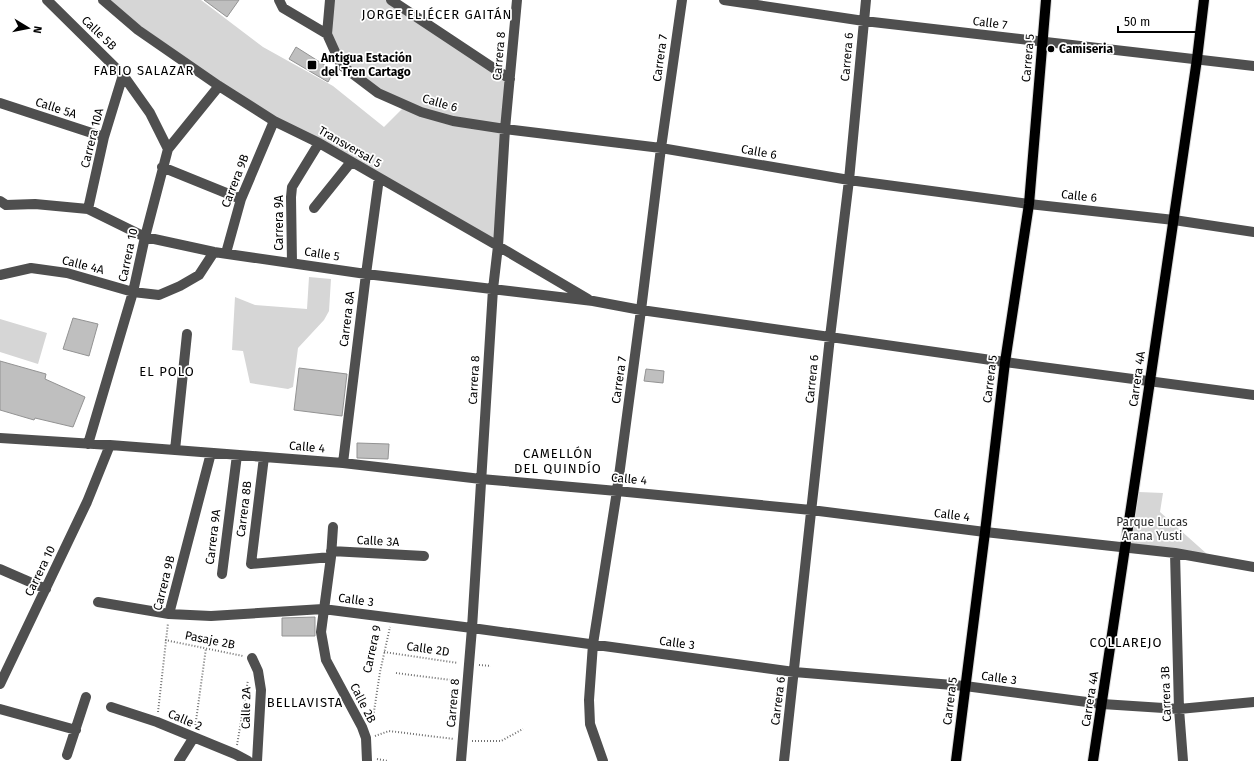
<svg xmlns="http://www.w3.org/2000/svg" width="1254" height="761" font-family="'Fira Sans',sans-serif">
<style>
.green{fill:#d6d6d6}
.building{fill:#bfbfbf;stroke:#939393}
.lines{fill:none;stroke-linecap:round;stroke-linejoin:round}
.major-casing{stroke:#dbdbdb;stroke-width:12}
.path{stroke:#717171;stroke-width:2;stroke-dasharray:1 2;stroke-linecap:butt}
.minor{stroke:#4f4f4f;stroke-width:10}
.major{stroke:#000;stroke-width:10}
.poi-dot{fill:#000;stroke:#fff;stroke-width:1.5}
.labels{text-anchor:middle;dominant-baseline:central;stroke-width:3.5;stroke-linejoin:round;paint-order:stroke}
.street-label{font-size:12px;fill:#000;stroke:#fff}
.poi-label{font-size:12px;font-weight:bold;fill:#000;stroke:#fff;text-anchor:start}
.park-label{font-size:12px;fill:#2d2d2d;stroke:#fff}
.neighbourhood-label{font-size:13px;letter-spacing:1px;fill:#000;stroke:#fff}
</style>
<rect width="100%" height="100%" fill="#fff"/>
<path class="green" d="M104,0h97l62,47 70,39 51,41 21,-21 -64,-41 -14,-31 3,-34h61l119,79 -15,165 -221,-123z
M309,277l22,2 -2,32 -5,9 -26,28 -5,39 -5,2 -38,-6 -7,-32 -11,-1 3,-53 20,8 52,4z
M0,319l47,14 -9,31 -38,-12z
M1139,492l24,1 -3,19 47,42 -79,-9z"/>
<path class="building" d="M204,0h35l-12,17z
M296,47l38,24 -6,11 -39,-23z
M73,318l25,6 -9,32 -26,-7z
M0,361l46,13 -1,5 40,18 -12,30 -38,-9 -1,2 -34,-10z
M299,368l48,6 -5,42 -48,-6z
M646,369l18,2 -1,12 -19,-2z
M357,443l32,1 -1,15 -31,-1z
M315,617v19h-33v-18z"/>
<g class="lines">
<defs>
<path id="major" d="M956,761l29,-229 20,-170 24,-158 17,-204
M1093,761l57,-380 47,-322 7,-59"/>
</defs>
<use href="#major" class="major-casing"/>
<path class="path" d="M165,640l78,16
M384,652l74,11
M479,665l12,1
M396,673l63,8
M158,712l10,-89
M370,720l3,-2 7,-46 10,-45
M195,728l11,-80
M375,736l14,-5 65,8
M472,741h29l22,-12
M237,745l11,-65
M377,759l11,2"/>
<path class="minor" d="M47,0l76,75 27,38 18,36
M103,0l35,30 81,56 55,35 45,22 179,103 90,53
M279,0l4,8 44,26
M330,0l-3,34 14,31 37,28 43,19 32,9 52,8 156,19 188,32 180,24 145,16 80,12
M391,0l119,79
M724,0l140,21 390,45
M0,103l104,34
M162,167l79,32
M0,201l6,4 29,-1 53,5 57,28 69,15 152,22 227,27 48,9 364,52 249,33
M314,208l37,-46
M88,209l16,-72 19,-62
M226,253l15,-54 33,-78
M292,263l-1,-66 1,-10 27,-44
M0,275l31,-7 36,5 66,19 26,3 21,-9 19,-11 15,-23
M0,438l110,7 233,18 138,16 136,12 194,19 174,22 190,21 79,14
M88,444l45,-152 12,-55 23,-88 51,-63
M175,450l12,-116
M264,457l-13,107 80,-7
M343,463l23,-189 13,-96
M333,527l-2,30 -10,75 5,28 36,67 4,11 1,23
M331,551l93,5
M1175,553l4,156 4,52
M0,569l46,20
M222,574l15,-119
M98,602l71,12 42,2 112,-7 149,19 322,44 171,14 137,18 77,5 75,-7
M169,614l42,-161
M252,658l6,13 3,19 -4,71
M0,684l87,-182 23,-57
M111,707l46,15 78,32 13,7
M0,709l76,21
M67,755l19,-58
M179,761l15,-24
M461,761l11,-133 21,-339 5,-43 7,-117 12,-129
M603,761l-13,-37 -1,-24 4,-56 24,-153 24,-181 20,-162 21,-148
M784,761l46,-424 19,-157 17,-180"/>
<use href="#major" class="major"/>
</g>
<g class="poi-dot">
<circle cx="1051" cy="49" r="4"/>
<rect x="307" y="60" width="10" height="10" rx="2"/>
</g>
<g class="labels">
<g class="street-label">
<text transform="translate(990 23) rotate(7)">Calle 7</text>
<text transform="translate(99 33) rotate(44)">Calle 5B</text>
<text transform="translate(499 56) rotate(-85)">Carrera 8</text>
<text transform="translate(847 57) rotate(-85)">Carrera 6</text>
<text transform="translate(660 58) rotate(-82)">Carrera 7</text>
<text transform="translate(1028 58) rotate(-85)">Carrera 5</text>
<text transform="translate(440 103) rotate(16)">Calle 6</text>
<text transform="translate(56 108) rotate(18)">Calle 5A</text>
<text transform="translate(92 138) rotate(-76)">Carrera 10A</text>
<text transform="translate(350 147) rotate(30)">Transversal 5</text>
<text transform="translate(759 152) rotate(10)">Calle 6</text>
<text transform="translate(235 181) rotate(-69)">Carrera 9B</text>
<text transform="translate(1079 196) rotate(6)">Calle 6</text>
<text transform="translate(279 223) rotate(-90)">Carrera 9A</text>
<text transform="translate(322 254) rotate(9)">Calle 5</text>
<text transform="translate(128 255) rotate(-78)">Carrera 10</text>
<text transform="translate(83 265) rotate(14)">Calle 4A</text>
<text transform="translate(347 319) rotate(-83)">Carrera 8A</text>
<text transform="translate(812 379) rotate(-84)">Carrera 6</text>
<text transform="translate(990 379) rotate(-83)">Carrera 5</text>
<text transform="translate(1137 379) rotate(-82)">Carrera 4A</text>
<text transform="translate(474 380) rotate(-87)">Carrera 8</text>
<text transform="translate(619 380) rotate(-82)">Carrera 7</text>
<text transform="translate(307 447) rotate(5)">Calle 4</text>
<text transform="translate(629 479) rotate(5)">Calle 4</text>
<text transform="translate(244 509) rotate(-83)">Carrera 8B</text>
<text transform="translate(952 515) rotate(7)">Calle 4</text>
<text transform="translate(213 537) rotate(-83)">Carrera 9A</text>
<text transform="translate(378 541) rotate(3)">Calle 3A</text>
<text transform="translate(40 571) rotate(-64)">Carrera 10</text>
<text transform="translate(164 583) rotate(-76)">Carrera 9B</text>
<text transform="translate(356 600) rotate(8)">Calle 3</text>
<text transform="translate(210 640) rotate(11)">Pasaje 2B</text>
<text transform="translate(677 643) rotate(8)">Calle 3</text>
<text transform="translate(372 649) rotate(-78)">Carrera 9</text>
<text transform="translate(428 649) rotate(8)">Calle 2D</text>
<text transform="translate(999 678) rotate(8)">Calle 3</text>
<text transform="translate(1166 694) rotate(-92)">Carrera 3B</text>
<text transform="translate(1090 699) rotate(-81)">Carrera 4A</text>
<text transform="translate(778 701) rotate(-83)">Carrera 6</text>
<text transform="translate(950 701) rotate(-83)">Carrera 5</text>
<text transform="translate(363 703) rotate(63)">Calle 2B</text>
<text transform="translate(453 703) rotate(-85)">Carrera 8</text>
<text transform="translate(246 708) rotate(-89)">Calle 2A</text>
<text transform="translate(185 720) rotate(23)">Calle 2</text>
</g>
<g class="poi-label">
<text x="1059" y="49">Camiseria</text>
<text x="321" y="58">Antigua Estación<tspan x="321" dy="14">del Tren Cartago</tspan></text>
</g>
<g class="park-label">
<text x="1152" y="522">Parque Lucas<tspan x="1152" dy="14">Arana Yusti</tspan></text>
</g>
<g class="neighbourhood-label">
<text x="437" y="14">JORGE ELIÉCER GAITÁN</text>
<text x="144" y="70">FABIO SALAZAR</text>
<text x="167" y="371">EL POLO</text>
<text x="558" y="453">CAMELLÓN<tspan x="558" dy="15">DEL QUINDÍO</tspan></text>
<text x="1126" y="642">COLLAREJO</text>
<text x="305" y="702">BELLAVISTA</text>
</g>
</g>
<g transform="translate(28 28) rotate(100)" stroke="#ffffff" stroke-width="3" paint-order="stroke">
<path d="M0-3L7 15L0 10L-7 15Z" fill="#000000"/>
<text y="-6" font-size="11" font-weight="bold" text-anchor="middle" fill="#000000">N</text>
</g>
<path d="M1118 26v6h81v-6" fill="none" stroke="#000000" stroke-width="2"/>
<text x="1124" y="26" font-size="12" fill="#000000" stroke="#ffffff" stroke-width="3" paint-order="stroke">50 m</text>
</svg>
